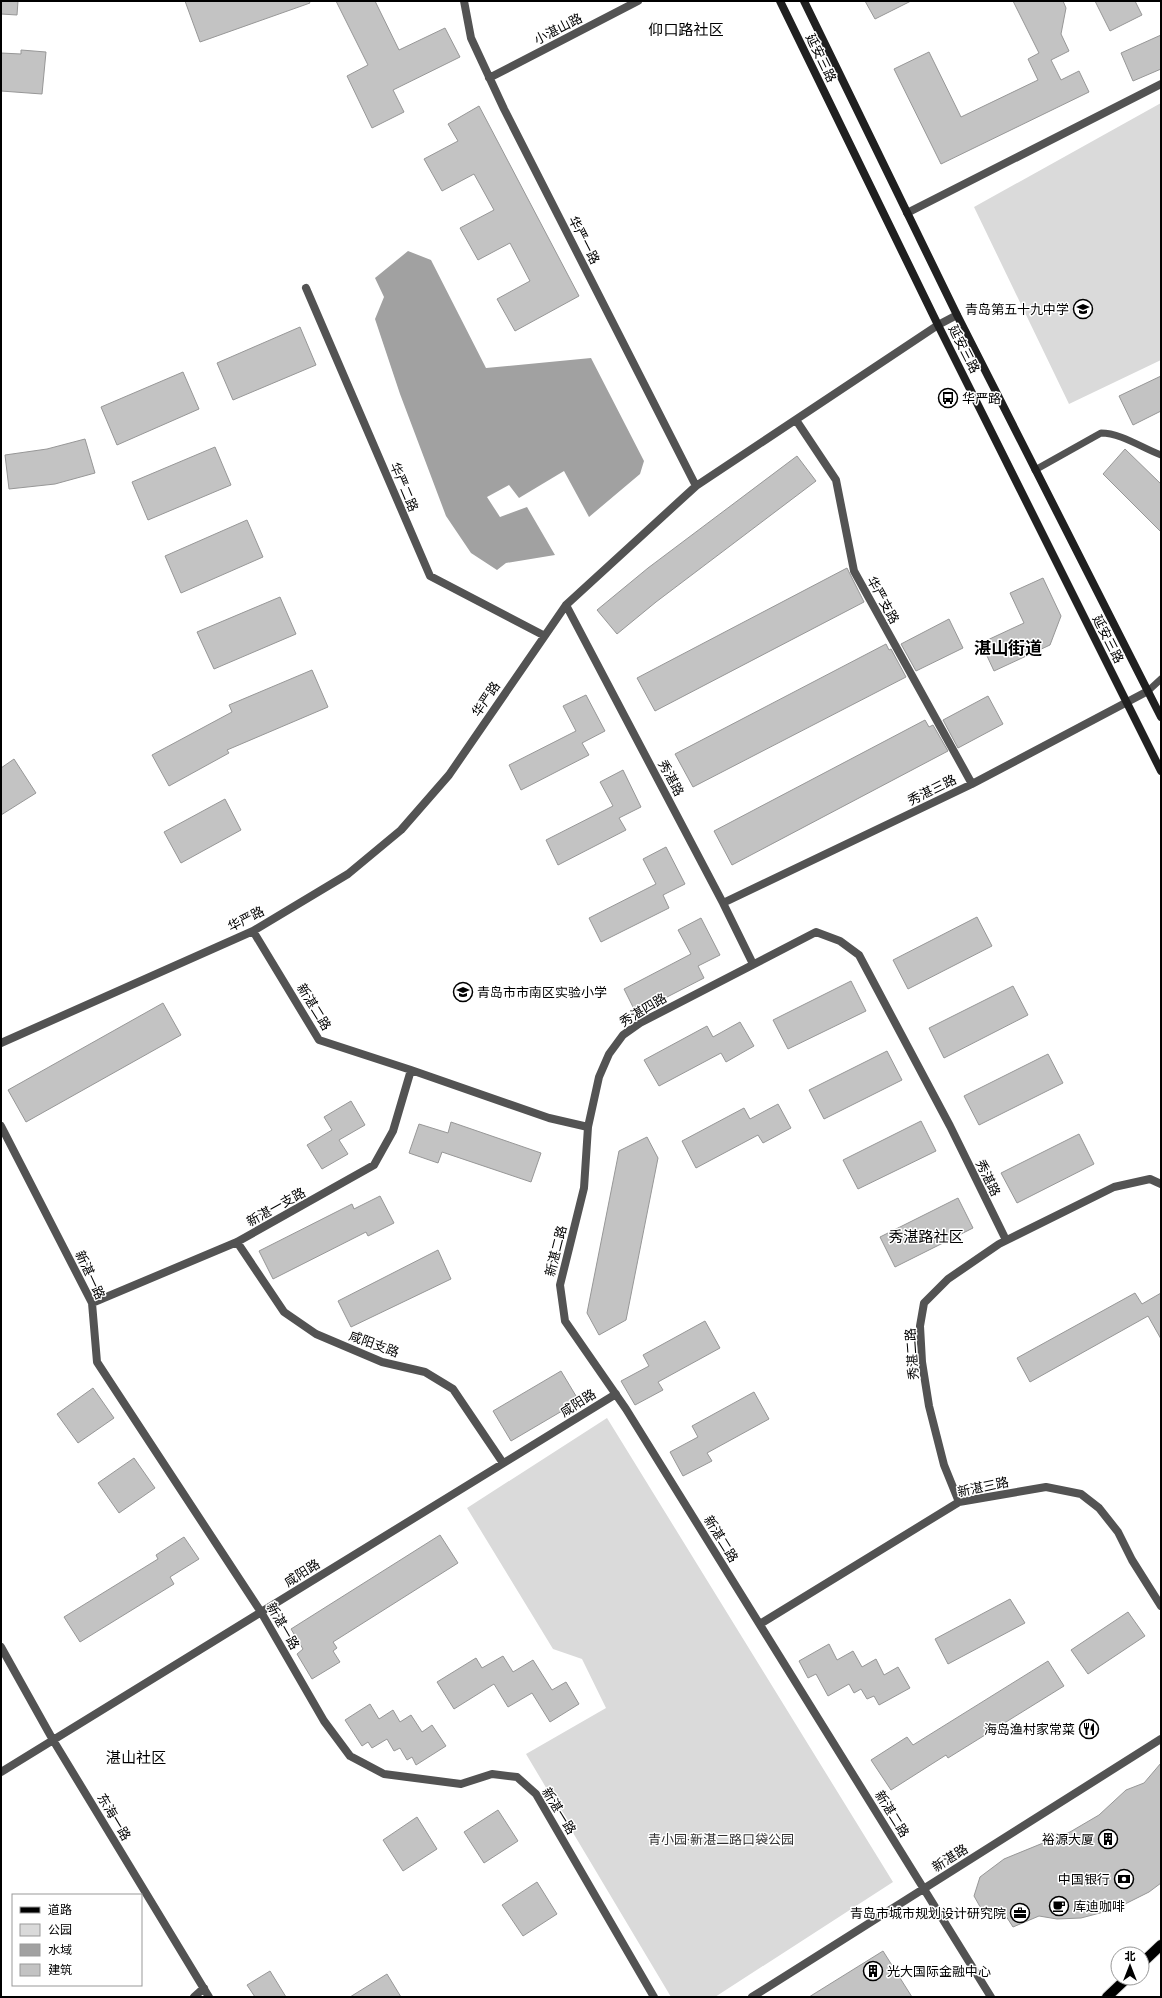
<svg xmlns="http://www.w3.org/2000/svg" width="1162" height="1998" font-family="'Asap Condensed','Noto Sans SC',sans-serif">
<style>
.green{fill:#dadada}
.water{fill:#a1a1a1}
.building{fill:#c3c3c3;stroke:#979797}
.lines{fill:none;stroke-linecap:round;stroke-linejoin:round}
.primary-casing{stroke:#dbdbdb;stroke-width:12}
.lane{stroke:#535353;stroke-width:7}
.street{stroke:#535353;stroke-width:8}
.secondary{stroke:#202020;stroke-width:8}
.primary{stroke:#000;stroke-width:10}
.labels{text-anchor:middle;dominant-baseline:central;stroke-width:3;stroke-linejoin:round;paint-order:stroke}
.street-label{font-size:13px;fill:#000;stroke:#fff}
.poi-label{font-size:13px;fill:#000;stroke:#fff;text-anchor:end}
.park-label{font-size:13px;fill:#313131;stroke:#fff}
.quarter-label{font-size:15px;fill:#000;stroke:#fff}
.district-label{font-size:17px;font-weight:bold;fill:#000;stroke:#fff}
</style>
<rect width="100%" height="100%" fill="#fff"/>
<path class="green" d="M1161,103v257l-92,44 -95,-197z
M607,1418l286,464 -178,115h-44l-145,-243 80,-46 -24,-49 -29,-10 -86,-141z"/>
<path class="water" d="M408,251l23,9 55,108 105,-10 53,103 -4,13 -51,43 -25,-46 -45,27 -10,-13 -22,12 13,20 27,-10 28,48 -49,8 -9,7 -26,-17 -25,-37 -46,-122 -25,-75 9,-22 -9,-19z"/>
<path class="building" d="M1,1h17l-1,14 -16,-1z
M185,1h124l1,2 -110,39z
M336,1h39l24,49 46,-22 15,29 -67,33 11,22 -32,16 -25,-52 21,-11z
M865,1h46l-36,18z
M1013,1h50l3,7 -5,26 8,17 -18,9 10,20 18,-9 10,21 -148,72 -47,-95 35,-17 32,65 77,-37 -10,-21 11,-6z
M1095,1h40l7,14 -32,16z
M1161,35v34l-28,12 -12,-28z
M21,50l25,2 -4,42 -41,-3v-38l20,1z
M479,106l100,190 -64,35 -18,-32 33,-18 -20,-38 -32,17 -18,-32 34,-18 -20,-36 -32,17 -18,-32 34,-18 -10,-17z
M300,327l16,38 -83,35 -16,-37z
M183,372l16,37 -82,36 -16,-38z
M1161,376v35l-28,14 -14,-29z
M85,439l10,34 -40,11 -46,5 -4,-34 42,-6z
M215,447l16,38 -83,35 -16,-38z
M1125,449l36,35v48l-58,-58z
M797,456l19,25 -160,121 -39,32 -20,-24 51,-42z
M247,520l16,37 -82,36 -16,-37z
M847,568l17,34 -209,109 -18,-33z
M1043,578l18,38 -11,29 -56,26 -13,-28 43,-20 -14,-30z
M280,597l16,37 -82,35 -17,-37z
M949,619l14,29 -47,23 -15,-27z
M886,644l3,6 2,-1 15,28 -213,110 -18,-33z
M312,670l16,37 -101,43 2,3 -60,33 -17,-31 80,-43 -3,-7z
M586,695l19,36 -23,12 7,12 -68,35 -12,-25 67,-34 -13,-25z
M988,696l15,28 -45,24 -15,-28z
M925,720l4,7 4,-2 15,26 -216,114 -18,-34z
M14,759l22,34 -35,22v-47z
M623,770l18,37 -22,11 7,12 -68,35 -12,-25 67,-34 -13,-24z
M225,799l16,31 -60,33 -17,-31z
M666,847l19,37 -22,11 6,13 -68,34 -12,-24 67,-34 -13,-25z
M977,917l15,29 -84,43 -15,-29z
M701,918l19,37 -22,11 6,12 -68,35 -12,-24 67,-35 -13,-24z
M851,981l15,30 -78,38 -15,-29z
M1013,986l15,29 -84,43 -15,-30z
M163,1003l18,32 -155,87 -18,-32z
M740,1022l14,24 -28,16 -5,-9 -62,33 -15,-26 63,-34 6,11z
M887,1051l15,29 -78,39 -15,-29z
M1048,1054l15,29 -84,42 -15,-29z
M351,1101l14,24 -26,15 9,14 -26,15 -15,-24 25,-15 -8,-13z
M778,1104l13,24 -28,15 -5,-8 -62,33 -14,-27 62,-33 6,11z
M921,1121l15,30 -78,38 -15,-29z
M451,1122l90,31 -10,29 -89,-30 -4,11 -29,-10 10,-29 29,9z
M1079,1134l15,30 -77,39 -16,-30z
M647,1137l11,21 -32,162 -27,15 -12,-22 32,-162z
M380,1196l14,27 -26,13 -2,-4 -93,47 -14,-28 93,-47 2,5z
M958,1198l15,30 -78,39 -15,-30z
M438,1250l13,29 -100,48 -13,-26z
M1135,1293l7,11 19,-11v46l-13,-23 -118,66 -13,-24z
M705,1321l15,27 -62,34 5,8 -28,15 -14,-24 28,-15 -6,-11z
M561,1371l18,30 -68,40 -18,-30z
M93,1388l21,30 -36,25 -21,-29z
M754,1392l15,27 -62,34 5,8 -29,15 -13,-24 28,-15 -6,-11z
M134,1458l21,30 -36,25 -21,-30z
M440,1535l18,28 -125,79 4,6 -4,3 7,11 -28,17 -15,-25 6,-5 -12,-20z
M184,1537l15,22 -29,18 4,7 -94,58 -16,-25 94,-58 -2,-4z
M1010,1599l15,24 -77,41 -13,-25z
M1128,1612l17,24 -57,38 -17,-24z
M829,1644l8,16 16,-9 9,16 14,-8 8,16 14,-8 12,21 -31,17 -5,-9 -7,3 -6,-10 -7,4 -5,-9 -21,12 -12,-22 -8,4 -9,-17z
M503,1656l10,16 20,-12 19,30 14,-8 13,22 -29,18 -18,-29 -24,14 -14,-23 -40,25 -17,-27 39,-24 6,10z
M1048,1661l16,25 -116,72 -2,-3 -55,35 -20,-30 36,-23 6,8z
M370,1704l9,15 14,-9 7,12 11,-7 11,17 10,-7 14,21 -30,19 -4,-8 -5,3 -7,-12 -6,3 -7,-12 -15,9 -4,-6 -6,4 -17,-26z
M1161,1763v120l-12,9 -34,17 -34,9 -24,1 -18,-3 -26,11 -9,-14 -12,2 -9,-3 -9,-16 6,-19 24,-18 66,-27 29,-17 27,-25 18,-7z
M498,1810l20,31 -34,22 -20,-31z
M417,1817l20,32 -34,22 -20,-31z
M537,1882l20,32 -34,22 -21,-31z
M883,1951l29,46h-103z
M270,1971l16,26h-31l-8,-12z
M387,1974l14,23h-51z"/>
<g class="lines">
<defs>
<path id="primary" d="M1142,1963l19,-18
M1107,1997l20,-19"/>
</defs>
<use href="#primary" class="primary-casing"/>
<path class="lane" d="M1035,470l66,-37c20,0 41,15 60,22
M1148,691l13,-12"/>
<path class="street" d="M464,1l7,37 33,71 192,377
M489,78l149,-77
M907,213l254,-129
M306,288l124,288 113,59
M796,420l40,60 18,91 118,213
M566,605l157,298 30,61
M723,903l249,-119 176,-93
M253,931l66,109 92,30 138,48 39,9
M1,1043l252,-112 95,-57 53,-44 48,-55 117,-170 130,-119 242,-161 19,-10
M1,1126l91,177 5,59 164,250 63,109 26,35 34,18 77,10 31,-10 25,3 19,17 118,203
M237,1242l47,70 32,22 66,28 43,10 28,17 50,74
M92,1303l145,-61 137,-77 19,-34 18,-61
M959,1502l-15,-37 -15,-59 -7,-44 -2,-36 4,-23 24,-24 51,-35 115,-57 36,-8 11,5
M760,1624l199,-122 87,-15 35,7 18,14 19,24 14,28 29,46
M1,1647l52,93 156,257
M1,1772l615,-378
M194,1997l10,-9
M752,1997l409,-258
M991,1997l-365,-588 -61,-88 -5,-36 24,-97 4,-61 11,-50 10,-23 14,-19 17,-12 176,-91 24,9 19,14 91,171 56,114"/>
<path class="secondary" d="M780,1l158,324 223,446
M804,1l153,314 204,402"/>
<use href="#primary" class="primary"/>
</g>
<defs>
<symbol id="school-ring" viewBox="-11 -11 22 22"><circle r="9.5" fill="#fff" stroke="#000" stroke-width="1.5"/><path d="M0-5L7-2L0 1L-7-2ZM-4 1L0 2.5L4 1V4Q0 6-4 4Z" fill="#000"/></symbol>
<symbol id="bus-ring" viewBox="-11 -11 22 22"><circle r="9.5" fill="#fff" stroke="#000" stroke-width="1.5"/><path d="M-5-6H5V4H4V6H2V4H-2V6H-4V4H-5ZM-3.5-4V0h7V-4ZM-3.5 1.2v1.5H-2V1.2ZM2 1.2v1.5H3.5V1.2Z" fill="#000"/></symbol>
<symbol id="restaurant-ring" viewBox="-11 -11 22 22"><circle r="9.5" fill="#fff" stroke="#000" stroke-width="1.5"/><path d="M-5-6h1v4h1v-4h1v4h1v-4h1v5L-1.5 .5V6h-2V.5L-5-1ZM5-6V6H3V1.5H1.5Q1.5-4 5-6Z" fill="#000"/></symbol>
<symbol id="building-ring" viewBox="-11 -11 22 22"><circle r="9.5" fill="#fff" stroke="#000" stroke-width="1.5"/><path d="M-4-6H4V6H1V3H-1V6H-4ZM-2.5-4.3h1.7v1.8h-1.7ZM.8-4.3h1.7v1.8H.8ZM-2.5-1h1.7V.8h-1.7ZM.8-1h1.7V.8H.8Z" fill="#000"/></symbol>
<symbol id="bank-ring" viewBox="-11 -11 22 22"><circle r="9.5" fill="#fff" stroke="#000" stroke-width="1.5"/><path d="M-6-4H6V4H-6ZM0-2.3a2.3 2.3 0 1 0 0 4.6a2.3 2.3 0 1 0 0-4.6Z" fill="#000"/></symbol>
<symbol id="cafe-ring" viewBox="-11 -11 22 22"><circle r="9.5" fill="#fff" stroke="#000" stroke-width="1.5"/><path d="M-5.5-4.5H6V0H3Q3 3.5 0 3.5H-2.5Q-5.5 3.5-5.5 0ZM3-3.2v2h1.7v-2ZM-6 4.5H4V6H-6Z" fill="#000"/></symbol>
<symbol id="office-ring" viewBox="-11 -11 22 22"><circle r="9.5" fill="#fff" stroke="#000" stroke-width="1.5"/><path d="M-6-3h4V-5.5h4V-3h4V5H-6ZM-1-4.5V-3h2v-1.5ZM-6 0V1H6V0Z" fill="#000"/></symbol>
</defs>
<g fill-rule="evenodd">
<use href="#school-ring" x="1072" y="298" width="22" height="22"/>
<use href="#bus-ring" x="937" y="387" width="22" height="22"/>
<use href="#school-ring" x="452" y="981" width="22" height="22"/>
<use href="#restaurant-ring" x="1078" y="1718" width="22" height="22"/>
<use href="#building-ring" x="1097" y="1828" width="22" height="22"/>
<use href="#bank-ring" x="1113" y="1868" width="22" height="22"/>
<use href="#cafe-ring" x="1048" y="1895" width="22" height="22"/>
<use href="#office-ring" x="1009" y="1902" width="22" height="22"/>
<use href="#building-ring" x="862" y="1960" width="22" height="22"/>
</g>
<g class="labels">
<g class="street-label">
<text transform="translate(558 29) rotate(-27)">小湛山路</text>
<text transform="translate(821 58) rotate(64)">延安三路</text>
<text transform="translate(584 240) rotate(63)">华严一路</text>
<text transform="translate(964 349) rotate(63)">延安三路</text>
<text transform="translate(404 487) rotate(67)">华严二路</text>
<text transform="translate(883 600) rotate(61)">华严支路</text>
<text transform="translate(1108 639) rotate(63)">延安三路</text>
<text transform="translate(486 699) rotate(-56)">华严路</text>
<text transform="translate(671 778) rotate(62)">秀湛路</text>
<text transform="translate(932 790) rotate(-26)">秀湛三路</text>
<text transform="translate(246 919) rotate(-27)">华严路</text>
<text transform="translate(314 1007) rotate(58)">新湛二路</text>
<text transform="translate(643 1010) rotate(-31)">秀湛四路</text>
<text transform="translate(988 1178) rotate(64)">秀湛路</text>
<text transform="translate(276 1207) rotate(-29)">新湛一支路</text>
<text transform="translate(556 1251) rotate(-76)">新湛二路</text>
<text transform="translate(90 1275) rotate(65)">新湛一路</text>
<text transform="translate(374 1344) rotate(20)">咸阳支路</text>
<text transform="translate(912 1354) rotate(-94)">秀湛二路</text>
<text transform="translate(578 1403) rotate(-32)">咸阳路</text>
<text transform="translate(983 1487) rotate(-12)">新湛三路</text>
<text transform="translate(721 1539) rotate(58)">新湛二路</text>
<text transform="translate(302 1573) rotate(-32)">咸阳路</text>
<text transform="translate(283 1626) rotate(60)">新湛一路</text>
<text transform="translate(559 1811) rotate(58)">新湛一路</text>
<text transform="translate(892 1814) rotate(58)">新湛二路</text>
<text transform="translate(114 1817) rotate(59)">东海一路</text>
<text transform="translate(950 1858) rotate(-32)">新湛路</text>
</g>
<g class="poi-label">
<text x="1069" y="309">青岛第五十九中学</text>
<text x="962" y="398" text-anchor="start">华严路</text>
<text x="477" y="992" text-anchor="start">青岛市市南区实验小学</text>
<text x="1075" y="1729">海岛渔村家常菜</text>
<text x="1094" y="1839">裕源大厦</text>
<text x="1110" y="1879">中国银行</text>
<text x="1073" y="1906" text-anchor="start">库迪咖啡</text>
<text x="1006" y="1913">青岛市城市规划设计研究院</text>
<text x="887" y="1971" text-anchor="start">光大国际金融中心</text>
</g>
<g class="park-label">
<text x="721" y="1839">青小园·新湛二路口袋公园</text>
</g>
<g class="quarter-label">
<text x="686" y="29">仰口路社区</text>
<text x="926" y="1236">秀湛路社区</text>
<text x="136" y="1757">湛山社区</text>
</g>
<g class="district-label">
<text x="1008" y="648">湛山街道</text>
</g>
</g>
<rect width="1162" height="1998" fill="none" stroke="#000000" stroke-width="4"/>
<rect x="12" y="1894" width="130" height="92" fill="#ffffff" stroke="#999999"/>
<rect x="20" y="1907" width="20" height="6" fill="#000000" stroke="#999999"/>
<text x="48" y="1914" font-size="12" fill="#000000">道路</text>
<rect x="20" y="1924" width="20" height="12" fill="#dadada" stroke="#999999"/>
<text x="48" y="1934" font-size="12" fill="#000000">公园</text>
<rect x="20" y="1944" width="20" height="12" fill="#a1a1a1" stroke="#999999"/>
<text x="48" y="1954" font-size="12" fill="#000000">水域</text>
<rect x="20" y="1964" width="20" height="12" fill="#c3c3c3" stroke="#999999"/>
<text x="48" y="1974" font-size="12" fill="#000000">建筑</text>
<g transform="translate(1130 1966)"><circle r="19" fill="#ffffff" stroke="#999999"/>
<path d="M0-3L7 15L0 10L-7 15Z" fill="#000000"/>
<text y="-6" font-size="11" font-weight="bold" text-anchor="middle" fill="#000000">北</text>
</g>
</svg>
